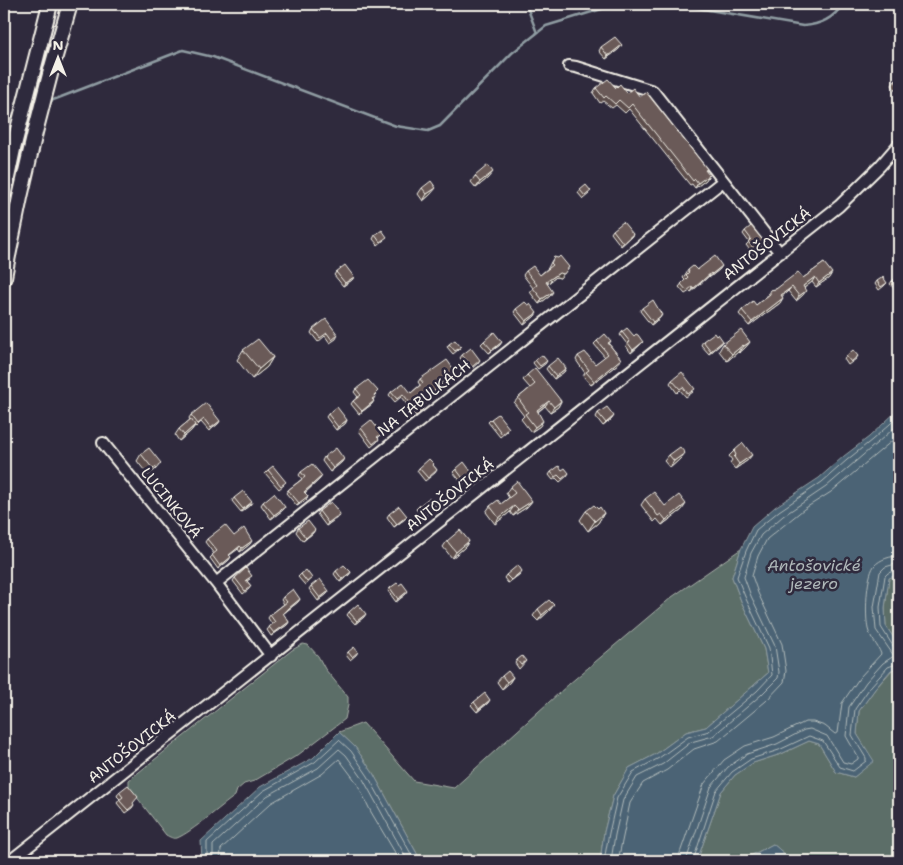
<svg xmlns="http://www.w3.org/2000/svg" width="903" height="865" font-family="'Shantell Sans',sans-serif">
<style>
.green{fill:#5b6e67;stroke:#a8b0a8}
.water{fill:#4b6474;stroke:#8f9ca2}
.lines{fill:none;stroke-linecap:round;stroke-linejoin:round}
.shore{stroke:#b0b9ba;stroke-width:1}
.stream{stroke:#8f9ca2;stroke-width:2.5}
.minor-casing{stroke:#f4f1e8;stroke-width:14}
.highway-casing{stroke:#f4f1e8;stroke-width:18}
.minor{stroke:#2f2a3d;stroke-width:10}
.highway{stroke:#2f2a3d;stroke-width:14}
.wall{fill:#5b4d4c;stroke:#f4f1e8}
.shaded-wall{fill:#4a3f3e;stroke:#f4f1e8}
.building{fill:#6a5a58;stroke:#f4f1e8}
.labels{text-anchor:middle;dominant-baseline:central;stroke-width:5;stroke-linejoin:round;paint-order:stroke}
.street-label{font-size:15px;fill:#f4f1e8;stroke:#2f2a3d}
.water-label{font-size:16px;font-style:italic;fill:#b0b9ba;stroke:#2f2a3d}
</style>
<rect width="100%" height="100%" fill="#2f2a3d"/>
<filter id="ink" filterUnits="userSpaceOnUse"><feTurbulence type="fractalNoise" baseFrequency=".02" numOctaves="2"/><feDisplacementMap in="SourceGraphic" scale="10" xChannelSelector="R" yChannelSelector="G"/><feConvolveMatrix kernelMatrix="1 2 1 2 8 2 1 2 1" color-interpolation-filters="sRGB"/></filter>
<g filter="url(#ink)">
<path class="green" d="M741,549l-9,28 9,24 23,48 4,24 -62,54 -20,5 -30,22 -27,14 -16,28 -9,36 -4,29h-179l-48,-88 -18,-26 -16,-15 24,-9 51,58 40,7 115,-104 103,-87z
M899,574v69h-2l-11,-17 -1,-18 4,-30z
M303,644l5,1 10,11 7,13 23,28v8l-3,14 -47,36 -44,26 -10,3 -7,6 -2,6c-14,10 -43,36 -58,42 -4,1 -7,-1 -11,-3l-37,-48v-7l163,-130z
M899,668v193h-20l-9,-3 -4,3h-77l-2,-5 -14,-12 -32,17h-44l24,-69 14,-17 18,-12 28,-9 28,-13 10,3 17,28 18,5 19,-16 -16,-27 2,-23 16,-22 17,-19z"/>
<path class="water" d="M899,409v165l-10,4 -4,30 1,18 11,17h2v25l-8,2 -16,19 -16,22 -2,23 17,27 -20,16 -18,-5 -17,-28 -10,-3 -28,13 -28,9 -18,12 -14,17 -24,69h-97l4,-29 9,-36 16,-28 27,-14 30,-22 20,-5 62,-54 -4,-24 -23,-48 -9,-24 9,-28 11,-22 23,-20 44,-29 25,-22 25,-19z
M339,732l16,15 18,26 48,88h-219l-1,-20 59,-54 53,-29z
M773,844l14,12 2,5h-48z"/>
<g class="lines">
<path class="shore" d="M899,569l-11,4 -3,3 -5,31 1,20 12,19 6,2
M207,861v-19l56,-51 52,-29 24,-22 12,11 17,25 47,85
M213,861v-16l54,-49 51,-28 21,-19 7,6 17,24 45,82
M220,861l1,-12 50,-46 51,-29 17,-15 18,24 14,29 29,49
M604,861l5,-28 8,-35 16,-26 26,-14 29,-21 21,-6 48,-40 15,-16 -3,-27 -23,-49 -9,-22 9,-26 10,-21 23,-19 43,-29 25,-22 25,-20 27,-24
M611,861l4,-26 8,-35 14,-23 26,-13 28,-22 22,-6 48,-41 17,-17 1,-6 -4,-26 -24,-50 -7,-19 7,-24 10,-18 22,-19 43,-29 73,-63
M618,861l12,-58 13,-20 24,-13 27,-21 24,-8 48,-40 18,-19 2,-11 -4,-27 -24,-51 -6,-17 6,-20 9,-17 37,-30 27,-17 68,-57
M679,861l1,-8 24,-69 20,-24 21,-14 29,-9 31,-15h8l12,4 10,8 3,-1 4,-30 18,-26 21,-23c-3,-9 -11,-16 -13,-25 -3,-14 -2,-51 6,-63 6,-7 17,-10 25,-10
M686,861l25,-74 17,-20 19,-13 30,-10 27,-14 6,-1 17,7 16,26 8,2 7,-5v-2l-12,-21 3,-29 17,-25 17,-19 11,-7 -18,-26 -2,-23 6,-35 5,-5 14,-4
M693,861l23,-70 16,-19 19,-13 28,-9 30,-14 14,5 17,26 13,4 13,-10v-3l-14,-23 3,-26 16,-23 17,-19 11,-4"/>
<path class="stream" d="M526,4l11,29
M674,4l129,22c17,-1 31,-8 40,-22
M48,102l135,-52 30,7 183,69 32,5 12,-5 72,-73 34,-27 72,-22
M4,122l11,-6"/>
<defs>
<path id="minor" d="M569,66l7,1 77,24 127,162
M103,443l113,140
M271,656l-55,-73 507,-402
M10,861l829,-655 41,-40 19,-22"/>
<path id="highway" d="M4,192l9,-43 37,-145
M4,277c17,-92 39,-183 66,-273"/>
</defs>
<use href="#minor" class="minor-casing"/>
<use href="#highway" class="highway-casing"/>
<use href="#minor" class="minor"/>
<use href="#highway" class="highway"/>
</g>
<path class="wall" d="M601,47l18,2 -13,10 -7,-8z
M899,78v15l-1,1 -6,-9 3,-4z
M596,88h20l11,5 13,4 67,72 -1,2v9l-11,8 -3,-4 -2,1 -61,-76 -4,4 -9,-8 -4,3 -9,-7 -3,2 -7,-10z
M899,96v11l-5,-4z
M475,176l13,2 -12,10 -5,-6z
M422,188l9,6 -8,7 -5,-7z
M580,190l9,4 -6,5 -5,-6z
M613,230l20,4 -2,3 -10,9 -10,-13z
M745,231l18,15 -10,8 -7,-9 3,-3 -6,-8z
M375,235l9,5 -6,5 -5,-6z
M554,257l6,21 -4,-1 -9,7 3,12 -11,8 -9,-12 3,-4 -10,-13 3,-4 14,4 8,-7 3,-6z
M824,263l5,15 -13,9 -4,-5 -8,6 -1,7 -7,6 -8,-10 -6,5 -2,7 -31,23 -10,-12 3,-4 14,-5 11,-9 3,-6 6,-1 27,-11z
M720,269l-10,8 -1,-1 -18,16 -1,-1 -5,3 -6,-7 6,-7 -2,-2 5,-8z
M336,272l18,5 -2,3 -9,6 -9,-11z
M899,276v18l-9,-10 2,-3z
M877,281l10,2 -3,3 -5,4 -4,-6z
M642,308l18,10 -9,7 -11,-14z
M516,309l19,7 -11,9 -10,-13z
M313,329l25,6 -2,4 -6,4 -5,-7 -7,6 -7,-9z
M622,332l18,13 -9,8 -5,-7 1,-2 -7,-9z
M716,336l7,5 -2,3 -12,10 -8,-9 2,-4z
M484,341l16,4 -11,8 -8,-9z
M597,341h14l-2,3 12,15 -2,4 -28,22 -8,-9 2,-3 -9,-13 2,-4 17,8 10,-7 -11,-13z
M750,342l-5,6 -6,5 -1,-1 -11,9 -8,-10 4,-7z
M449,344l12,3 -3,3 -5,4 -6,-7z
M243,350l30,7 -6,10 -15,12 -15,-19z
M462,355l18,5 -2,3 -8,7 -10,-12z
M846,356h12l-2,3 -8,6 -4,-6z
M535,360l12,1 -2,3 -7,5 -5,-6z
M548,366l18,2 -2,4 -10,7 -8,-10z
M453,374l-13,9v6l-16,12 -1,5 -1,1 1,1 -2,4 -5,4 -15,-19 -6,5 -6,-7 2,-3 20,1 9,-8 -2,-3 2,-3z
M527,375l34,26 -3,6 -8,5 -5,-6 -7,6 2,14 -9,6 -10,-13 3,-3 -10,-13 4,-5 12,-10 -7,-8z
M672,380l21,12 -7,5 -6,-7 -3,3 -7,-10z
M356,389l20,5 -2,2 1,1 -2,3 -1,4 -13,10 -8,-10 2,-3 5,-4 -4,-5z
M598,413l14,6 -9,7 -7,-9z
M328,414l19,6 -2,4 -9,6 -10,-13z
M191,415l29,6 -2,3 -9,7 -8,-9 -5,5 -1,-1 -4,5 -12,10 -4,-6 4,-6 11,-9 -1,-2z
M491,419l16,12 -7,6 -12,-15z
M361,428l21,6 -4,4 1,1 -2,3 -6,5 -12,-16z
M734,451l14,9 -13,9 -5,-6 2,-3 -3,-4z
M685,453l-5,6 -10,9 -6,-7 5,-6z
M141,454l15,15 -8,6 -11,-14z
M324,457l18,5 -12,10 -8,-11z
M433,465l4,5 -2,3 -10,8 -8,-10 2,-3z
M456,469l15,8 -8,7 -10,-12z
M268,470l16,15 -5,4 -14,-16z
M562,470l7,3 -2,3 -7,6 -4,-4 -3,2 -4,-5 2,-3z
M301,472l19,7 -15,14 3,3 -2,4 -9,6 -11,-13 2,-3 14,-11 -3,-4z
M510,487l22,14 -5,6 -14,9 -3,-4 -15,12 -9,-12 4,-6 11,-2 8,-6 -3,-5z
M234,498l18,4 -2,3 -9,7 -9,-11z
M645,499l20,7 17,4 -20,15 -5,-6 -3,3 -13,-17z
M263,502l22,5 -2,3 -12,9 -10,-14z
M419,506l17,1 -3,3 -10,8 -7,-9z
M598,509l6,4 -6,10 -10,8 -8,-11 6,-9z
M319,511l21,3 -2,3 -12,9 -9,-12z
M389,514l18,2 -2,3 -11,8 -7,-10z
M298,528l15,5 -10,8 -7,-9z
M234,536l16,8 -10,8 -2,-3 -9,6v5l-11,9 -8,-11 4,-4 -9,-12 2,-3z
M447,541h22l-4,6 -13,11 -9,-11z
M336,571l15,1 -2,3 -9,7 -6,-8z
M301,574l11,4 -2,3 -5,4 -7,-8z
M520,574l-12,9 -4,-5 2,-3z
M235,578l15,1 -3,2 4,5 -2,3 -6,5 -10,-13z
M399,585l7,9 -10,8 -8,-11 2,-3z
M311,586l18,5 -2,3 -9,7 -9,-12z
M283,597l17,2 -2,3 -15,12 6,8 -2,3 -16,11 -4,-6 5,-6 -4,-6 2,-3 14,-11 -3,-4z
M538,609l11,2 -11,10 -5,-5z
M349,612l15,5 -9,7 -8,-9z
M348,652h10l-2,3 -6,5 -4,-5z
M517,660l9,1 -7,8 -4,-6z
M502,676l11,1 -4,6 -7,6 -5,-7z
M474,702l14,1 -11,9 -6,-7z
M119,792l15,13 -2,3 -7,5 -8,-10 3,-4 -3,-3z"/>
<path class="shaded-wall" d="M622,45l-3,4 -13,10 2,-3z
M493,172l-5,6 -12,10 4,-6z
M709,175l-3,5 -11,8 3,-5z
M436,188l-5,6 -8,7 4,-7z
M633,234l-2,3 -10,9 2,-3z
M765,243l-2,3 -10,8 2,-4z
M722,266l-2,3 -10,8 2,-3z
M569,267l-9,11 -4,-1 -13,10 3,-5 13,-9z
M711,273l-2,3 -18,16 2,-3z
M832,273l-3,5 -13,9 3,-4z
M354,277l-2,3 -9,6 2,-3z
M815,277l-3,5 -12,9 3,-5z
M792,287l-4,4 -10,9 3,-5z
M806,291l-3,4 -7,6 3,-5z
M553,292l-3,4 -11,8 3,-5z
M783,298l-3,5 -31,23 3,-4z
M537,313l-2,3 -11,9 2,-4z
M662,315l-2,3 -9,7 2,-3z
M723,341l-2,3 -12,10 2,-3z
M502,342l-2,3 -11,8 3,-3z
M643,342l-3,3 -9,8 2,-3z
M750,342l-5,6 -6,5 5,-7z
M743,345l-5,7 -11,9 5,-7z
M273,357l-6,10 -15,12 7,-10z
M621,359l-2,4 -28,22 3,-4z
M566,368l-2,4 -10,7 2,-3z
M455,371l-2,3 -16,12 3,-4z
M442,385l-2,4 -19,14 2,-3z
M374,401l-2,3 -13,10 3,-3z
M549,401l-4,5 -12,9 4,-5z
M561,401l-3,6 -8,5 4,-5z
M614,416l-2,3 -9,7 3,-3z
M347,420l-2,4 -9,6 2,-3z
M220,421l-2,3 -9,7 2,-3z
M543,421l-3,5 -9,6 4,-5z
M195,425l-4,6 -12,10 5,-6z
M685,453l-5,6 -10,9 4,-7z
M752,455l-4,5 -13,9 4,-5z
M344,459l-2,3 -12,10 3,-4z
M161,463l-5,6 -8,6 5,-6z
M473,474l-2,3 -8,7 2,-3z
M322,476l-2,3 -18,16 2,-3z
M308,496l-2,4 -9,6 2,-3z
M532,501l-5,6 -14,9 5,-6z
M252,502l-2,3 -9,7 2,-3z
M686,504l-4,6 -20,15 4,-5z
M514,506l-4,6 -15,12 4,-6z
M285,507l-2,3 -12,9 3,-4z
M604,513l-6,10 -10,8 7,-10z
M340,514l-2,3 -12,9 2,-3z
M407,516l-2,3 -11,8 3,-3z
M315,530l-2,3 -10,8 3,-3z
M252,541l-2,3 -10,8 2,-4z
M469,541l-4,6 -13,11 4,-6z
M240,546l-2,3 -12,9 3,-3z
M231,557l-2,3 -11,9 2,-3z
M522,571l-2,3 -12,9 3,-3z
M351,572l-2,3 -9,7 2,-3z
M329,591l-2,3 -9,7 2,-3z
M408,591l-2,3 -10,8 2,-3z
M300,599l-2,3 -18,14 3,-3z
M554,605l-5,6 -11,10 4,-6z
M366,614l-2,3 -9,7 2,-3z
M289,622l-2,3 -16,11 3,-3z
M513,677l-4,6 -7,6 5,-7z
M490,700l-2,3 -11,9 2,-3z"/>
<path class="building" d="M615,37l7,8 -14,11 -7,-9z
M899,78v9l-4,-6z
M608,79l8,9 4,-4 7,9 6,-5 7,9 6,-5 61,77 -2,1 4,5 -11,8 -3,-4 -2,2 -61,-77 -4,4 -9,-8 -4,4 -9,-8 -2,2 -8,-10z
M899,96v6l-3,-2z
M488,165l5,7 -13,10 -5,-6z
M431,181l5,7 -9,6 -5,-6z
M586,185l5,6 -6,5 -5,-6z
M623,222l10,12 -10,9 -10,-13z
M751,226l14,17 -10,7 -7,-8 3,-3 -6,-8z
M382,230l5,7 -7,5 -5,-7z
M560,256l9,11 -5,7 -5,-1 -13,9 7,10 -11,7 -9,-11 4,-3 -11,-14 7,-5 7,9 13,-10 -2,-2 3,-6 4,1z
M715,256l7,10 -10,8 -1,-1 -18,16 -1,-2 -5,4 -6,-7 7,-7 -2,-2 3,-3 -1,-2 5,-4 4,4z
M824,263l8,10 -13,10 -4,-6 -12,9 3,5 -7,5 -7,-9 -11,8 2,3 -31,24 -10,-12 11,-9 3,4 14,-11v-4l6,-1 22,-17 5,6z
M345,265l9,12 -9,6 -9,-11z
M899,276v13l-7,-8z
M883,277l4,6 -6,4 -4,-6z
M653,300l9,15 -9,7 -11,-14z
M525,302l3,3 2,-1 7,9 -11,8 -10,-12z
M326,319l12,16 -6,5 -5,-7 -7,5 -7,-9z
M627,328l7,8 2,-2 2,1 5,7 -10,8 -5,-7 2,-1 -8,-10z
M741,330l9,12 -6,4 -1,-1 -11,9 -9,-10z
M494,332l8,10 -10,8 -8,-9z
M714,333l2,3 2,-2 5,7 -12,10 -8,-10z
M605,334l6,7 -3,2 13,16 -27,22 -8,-9 3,-2 -11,-14 7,-4 10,12 13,-10 -11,-13z
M258,339l15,18 -14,12 -16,-19z
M455,340l6,7 -6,4 -6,-7z
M471,348l9,12 -8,7 -10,-12z
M853,350l5,6 -7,6 -5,-6z
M542,355l5,6 -7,5 -5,-6z
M558,358l8,10 -10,8 -8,-10z
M447,360l8,11 -15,11 2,3 -19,15 3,3 -5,3 2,2 -5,5 -15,-19 -6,5 -6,-7 12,-9 8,10 12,-10 -3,-4z
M535,368l26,33 -7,6 -5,-6 -12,9 6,11 -8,6 -10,-13 3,-2 -10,-14 17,-14 -8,-9z
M682,372l13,17 -7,5 -5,-7 -3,2 -8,-9z
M368,380l10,11 -4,4 1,2 -3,2 2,2 -12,10 -9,-10 8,-6 -5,-6z
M206,403l14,18 -9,7 -7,-9 -6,5 -7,-9z
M337,407l10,13 -9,7 -10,-13z
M607,407l7,9 -8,7 -8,-10z
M498,414l11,14 -7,6 -11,-15z
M191,419l4,6 -11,10 -5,-6z
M371,420l11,14 -5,3 2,2 -6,5 -12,-16z
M743,443l9,12 -13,9 -5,-7 2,-2 -2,-4z
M680,447l5,6 -11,8 -5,-6z
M149,448l12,15 -8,6 -12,-15z
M336,448l8,11 -11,9 -9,-11z
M429,459l5,5 -1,1 4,5 -9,8 -9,-10z
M464,462l9,12 -8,7 -9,-12z
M312,464l10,12 -18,16 4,4 -9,7 -11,-13 17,-13 -4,-5z
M273,466l13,16 -5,4 -13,-16z
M559,466l3,4 3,-2 4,5 -7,6 -4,-4 -3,2 -4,-5z
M517,481l15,20 -14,9 -4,-4 -15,12 -9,-12 8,-6 3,4 14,-11 -5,-6z
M243,491l9,11 -9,7 -9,-11z
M654,492l11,14 14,-11 7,9 -20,16 -5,-6 -3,2 -13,-17z
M274,493l11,14 -11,8 -11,-13z
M429,498l7,9 -10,8 -7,-9z
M331,502l9,12 -12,9 -9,-12z
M594,505l4,4 2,-2 4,6 -9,8 -9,-10z
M399,506l8,10 -10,8 -8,-10z
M308,521l7,9 -9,8 -8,-10z
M225,525l9,11 10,-8 8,13 -10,7 -2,-2 -11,9 2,2 -11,9 -8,-11 5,-4 -10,-12z
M460,530l9,11 -13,11 -9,-11z
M344,565l7,7 -9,7 -6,-8z
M518,565l4,6 -11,9 -5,-5z
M246,568l6,8 -6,4 5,6 -6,5 -10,-13z
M306,570l6,8 -5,4 -6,-8z
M320,579l9,12 -9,7 -9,-12z
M397,583l2,2 3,-2 6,8 -10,8 -8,-11z
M293,589l7,10 -17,14 6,9 -15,11 -5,-6 6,-5 -5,-7 17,-13 -4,-5z
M549,600l5,5 -12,10 -4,-6z
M358,604l8,10 -9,7 -8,-9z
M354,647l4,5 -6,5 -4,-5z
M522,656l4,5 -5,4 -4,-5z
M508,671l5,6 -6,5 -5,-6z
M485,693l5,7 -11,9 -5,-7z
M128,785l10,12 -5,6 1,2 -6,5 -9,-10 4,-3 -4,-5z"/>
</g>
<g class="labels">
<g class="street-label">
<text transform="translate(767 244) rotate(-38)">ANTOŠOVICKÁ</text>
<text transform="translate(424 398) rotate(-38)">NA TABULKÁCH</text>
<text transform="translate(450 495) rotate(-38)">ANTOŠOVICKÁ</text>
<text transform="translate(171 503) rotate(51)">LUCINKOVÁ</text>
<text transform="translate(132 747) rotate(-38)">ANTOŠOVICKÁ</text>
</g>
<g class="water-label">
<text x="814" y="565">Antošovické<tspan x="814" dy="18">jezero</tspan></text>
</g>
</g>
<rect width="903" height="865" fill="none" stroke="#2f2a3d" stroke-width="20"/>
<rect x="10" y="10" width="883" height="845" fill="none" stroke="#f4f1e8" stroke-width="2" filter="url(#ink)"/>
<g transform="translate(58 58)" stroke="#2f2a3d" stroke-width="4" paint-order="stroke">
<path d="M0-4L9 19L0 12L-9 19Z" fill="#f4f1e8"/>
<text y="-8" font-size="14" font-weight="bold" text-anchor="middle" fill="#f4f1e8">N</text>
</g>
</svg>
